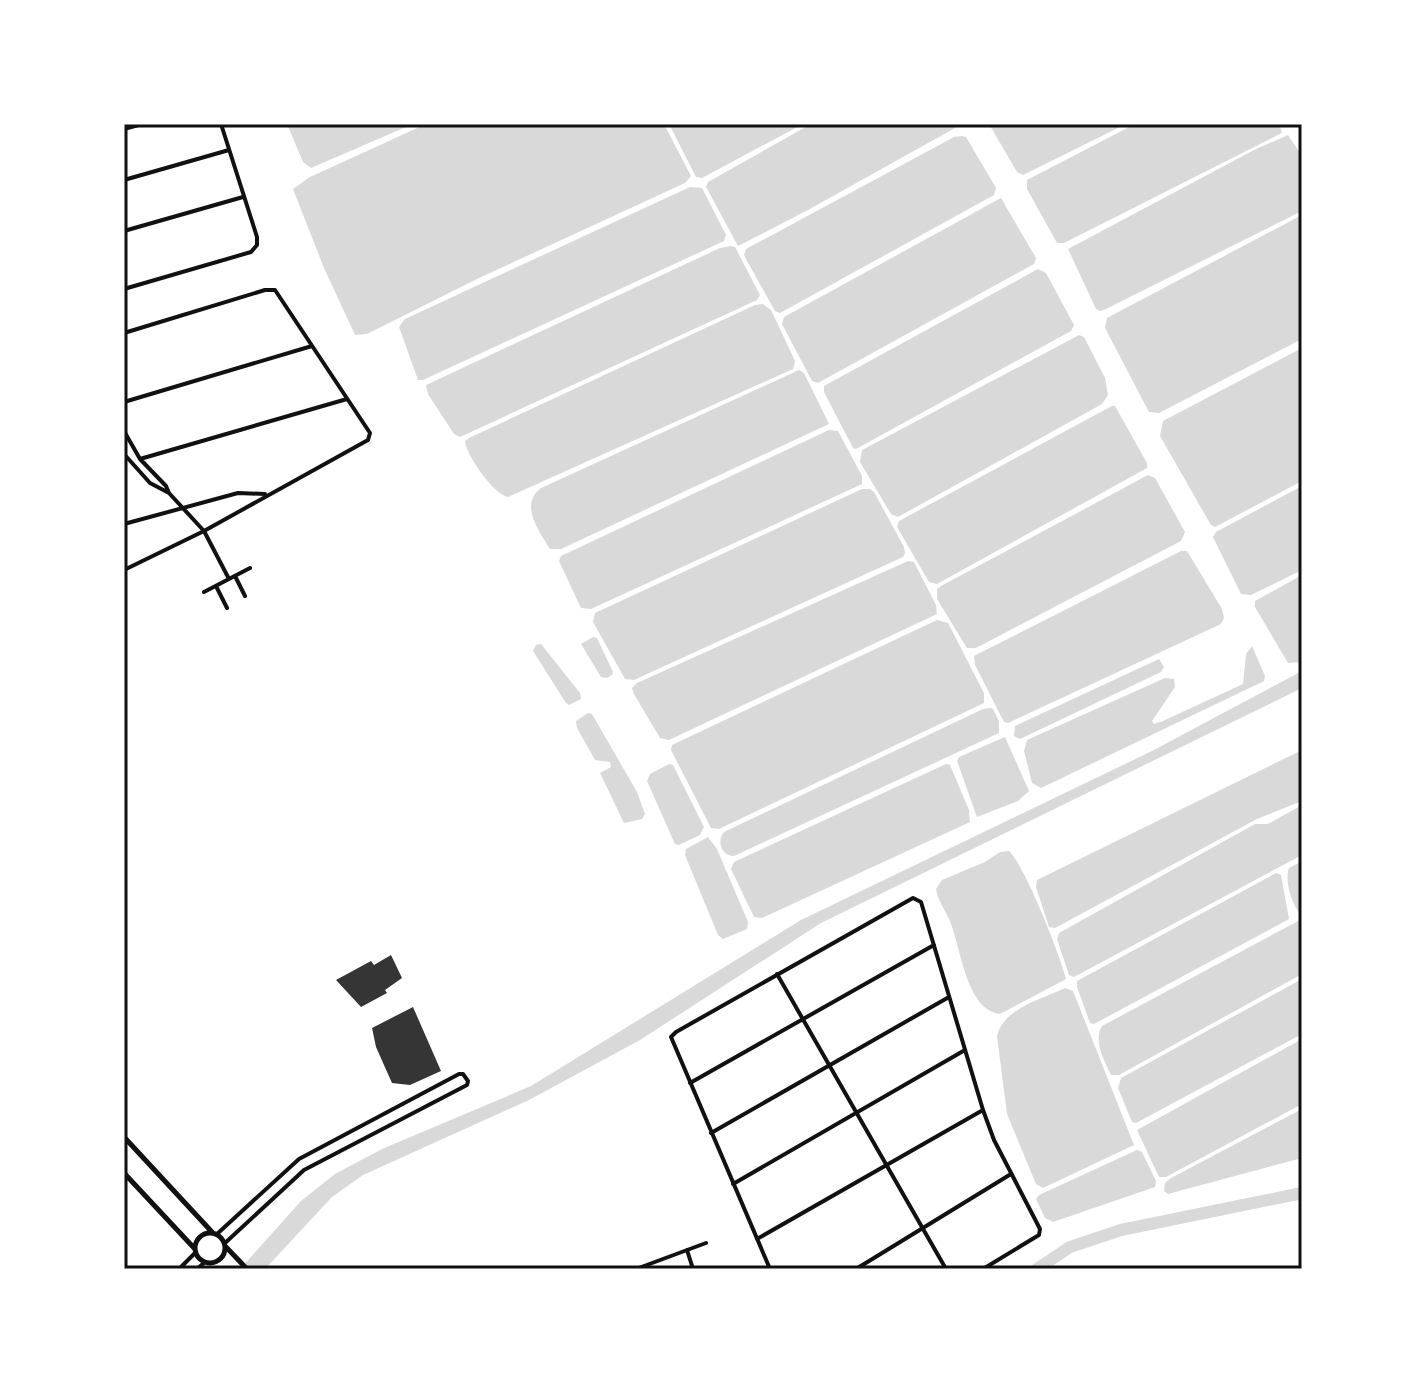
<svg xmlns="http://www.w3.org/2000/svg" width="1426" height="1393" font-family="'Fira Sans Condensed',sans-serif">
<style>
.water{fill:#d9d9d9}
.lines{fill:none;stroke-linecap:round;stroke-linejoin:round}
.river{stroke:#d9d9d9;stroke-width:12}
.building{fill:#353535}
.minor{stroke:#111;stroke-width:4}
.tertiary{stroke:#111;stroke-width:5}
.neatline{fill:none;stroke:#111;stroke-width:3}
</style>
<rect width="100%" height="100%" fill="#fff"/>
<path class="water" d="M287,124h126l-102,44 -8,-6z
M426,124h238l27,52 -6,7 -206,95 -112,56 -12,1 -31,-67 -31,-79 17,-12z
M669,124h134l-101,54 -6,-1z
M811,124h146l-2,4 -147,82 -70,36 -32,-59 2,-5z
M989,124h137l-103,51 -6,-3z
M1135,124h144l3,9 -218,110h-7l-30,-54v-9z
M1288,135l14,21v55l-196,98 -6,2 -4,-2 -28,-60 188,-100z
M962,136l4,1 30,51 -2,7 -214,118 -5,-2 -28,-50 -3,-6 2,-6 208,-112z
M690,187l12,1 24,47 -2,6 -301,139h-5l-19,-53 6,-8z
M1001,198l35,60 -2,6 -216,119 -6,-2 -30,-57 2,-7z
M1302,215v124l-143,74 -10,-1 -44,-84 2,-10z
M731,246l4,1 25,48 -3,5 -297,137 -6,-3 -26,-40 -2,-9 294,-137z
M1038,269l8,4 28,52 -3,6 -215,118 -3,-1 -29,-56v-6z
M763,304l8,6 24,51 -2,8 -285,128c-14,-2 -42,-42 -43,-56l4,-3 286,-133z
M1079,335l5,2 21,41 3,17 -6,9 -204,113 -7,-3 -31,-52 2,-12z
M1302,348v133l-87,46 -4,-2 -51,-89 3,-15z
M799,370l5,3 25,51 -268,125h-11c-11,-18 -31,-44 -9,-61z
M1112,406h3l32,57v5l-210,116 -8,-2 -32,-55 2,-6z
M829,430l9,1 24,45v8l-271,125 -10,-1 -22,-47 2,-5z
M1148,475l7,3 30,54 -4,9 -205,107h-9l-30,-49v-10l4,-3z
M1302,486v84l-51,25 -10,-1 -28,-57 3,-5z
M862,489h8l4,3 30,55 1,6 -2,4 -269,123 -9,-1 -32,-57 2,-9z
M1181,551h6l35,58 2,9 -3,6 -213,99 -4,-1 -29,-57 -1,-9z
M908,561l6,1 22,43 1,9 -268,126 -9,-2 -26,-44 -2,-6 5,-5z
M1302,575v87l-14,1 -33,-56v-6z
M937,620l11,3 36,70v10l-265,126 -8,-1 -40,-78 1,-5z
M593,637l4,1 16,34 -1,3 -5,3 -6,-1 -20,-33z
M541,644l39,49 1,6 -12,6 -3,-2 -33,-52 3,-6z
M1252,646l13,30 -1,5 -223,107 -9,-5 -8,-32 3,-11 138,-62 9,1 1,8 -23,34 2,3 9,-3 80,-37 3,-30z
M1159,659l5,8 -3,5 -141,67 -6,-3 1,-10z
M1302,671v17l-481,235 -181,117 -111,60 -166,75 -31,22 -67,72h-25l61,-68 34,-27 47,-25 149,-63 270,-166 351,-169z
M990,708l3,1 6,12v12l-265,123c-12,0 -18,-14 -10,-24l259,-123z
M588,713l4,1 45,78 8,22 -3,5 -18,4 -24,-50 11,-6 -1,-5 -15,-2 -18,-32 -1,-7z
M1005,737l24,54 -11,10 -41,16 -20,-56 2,-4z
M1302,750v51l-45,18 -202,109 -6,-1 -13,-40 1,-7z
M669,764l4,1 31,62 -4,8 -21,10 -4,-1 -28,-63 3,-7z
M946,764l4,1 19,45 1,12 -208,96 -8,-1 -23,-48 3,-7z
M1302,805v50l-228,122 -5,-2 -12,-36 2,-6 196,-109h13z
M708,837l9,12 31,73 -1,7 -24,10 -5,-4 -33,-80 1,-6z
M1009,851c15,13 52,106 57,128l-66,35c-33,-4 -39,-64 -49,-90 -4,-12 -13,-22 -15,-35l6,-9 43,-18 15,-10z
M1302,861v53h-1c-9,-8 -17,-35 -12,-46z
M1276,873l5,2 8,44 -195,105 -4,-1 -13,-36v-6z
M1302,919v55l-183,101h-8c-7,-14 -18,-35 -9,-49z
M1302,979v55l-166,89 -4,-1 -14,-34 3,-10z
M1065,988l8,3 61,154 -91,43 -7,-4 -29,-70 -10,-78c7,-28 43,-36 68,-48z
M1302,1039v65l-136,73h-7l-22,-47z
M1302,1109v49l-134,36 -4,-3 1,-8 6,-5z
M1137,1150l5,2 14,29 -1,6 -102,35 -8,-4 -9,-19 3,-4z"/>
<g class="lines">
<path class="river" d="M1037,1269l33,-22 51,-17 181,-37"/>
</g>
<path class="building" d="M391,955l11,23 -17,12 2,3 -26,14 -25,-27 35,-19 3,4z
M413,1007l28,64 -31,14 -18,-2 -16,-36 -4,-19z"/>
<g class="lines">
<path class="minor" d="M124,129l18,-5
M124,180l105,-30
M124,231l119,-34
M124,289l127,-37 6,-7v-8l-36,-113
M124,333l141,-43h10l95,143 -2,7 -164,91 -80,39
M124,402l188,-56
M124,431l16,28 26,27 3,7 35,38 25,48
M124,454l26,29 19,10
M140,459l207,-60
M124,524l114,-31 27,1
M235,576l10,20
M216,586l11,22
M204,592l46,-24
M777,974l169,295
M690,1083l244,-138
M711,1133l238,-136
M733,1184l232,-134
M217,1234l82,-75 160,-85h4l5,7 -1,4 -163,85 -79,73
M757,1239l226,-129
M687,1250l6,19
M179,1269l17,-17
M197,1269l8,-7
M636,1269l70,-26
M770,1269l-99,-232 5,-5 237,-134 8,4 62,208 11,30 46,89 -1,6 -56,34
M856,1269l155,-95"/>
<path class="tertiary" d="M124,1137l88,95
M124,1173l71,76
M195 1248a15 15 0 1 1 30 0a15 15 0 1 1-30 0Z
M226,1247l21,22"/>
</g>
<rect width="1426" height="1393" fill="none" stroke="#ffffff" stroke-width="252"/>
<rect x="126" y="126" width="1174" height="1141" class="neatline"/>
</svg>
